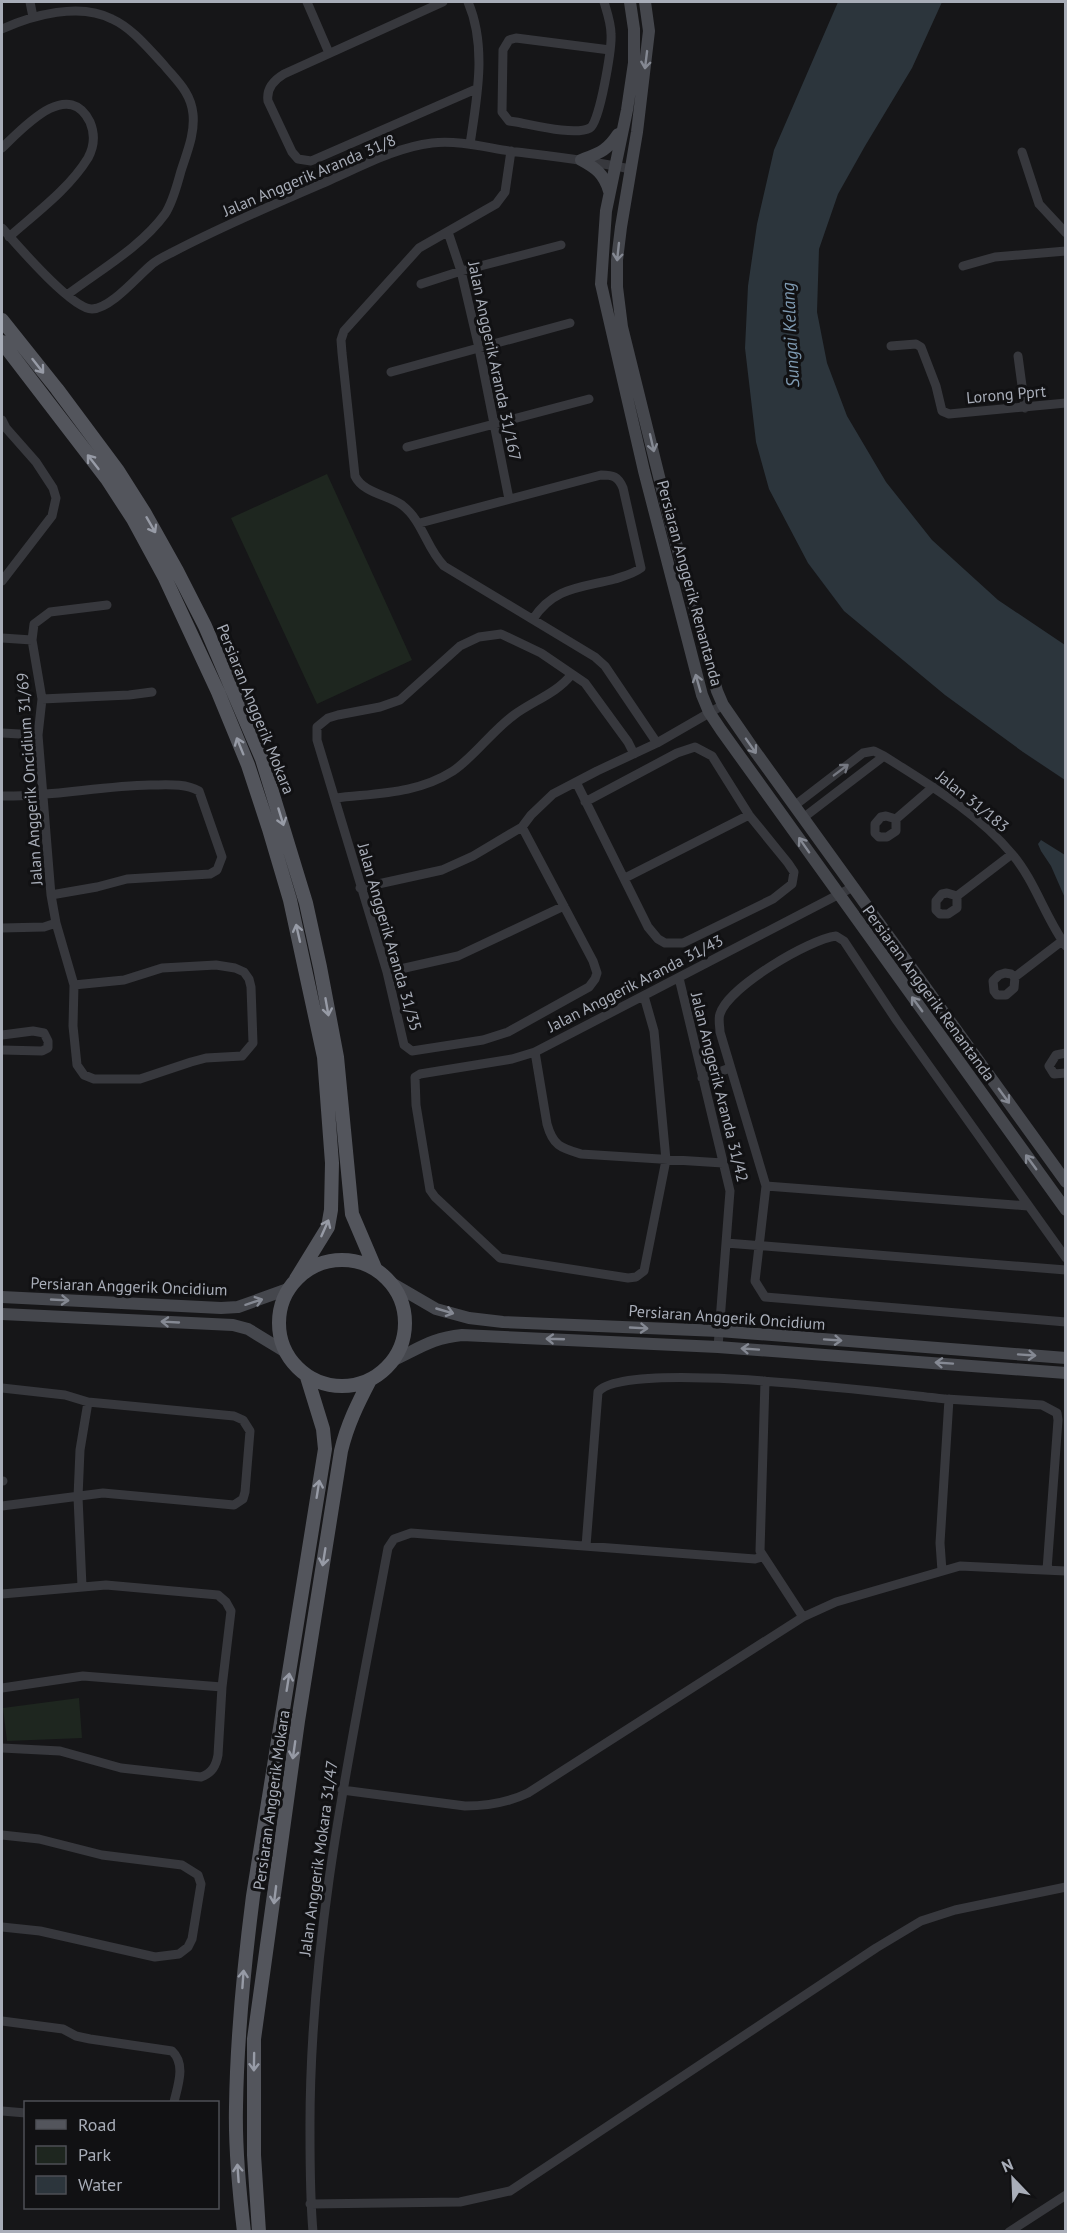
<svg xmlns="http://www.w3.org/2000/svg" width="1067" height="2233" font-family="'PT Sans',sans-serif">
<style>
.green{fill:#1e261f}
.water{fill:#2c353c}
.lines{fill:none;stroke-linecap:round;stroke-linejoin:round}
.street{stroke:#37383d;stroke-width:9}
.secondary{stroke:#45474d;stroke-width:12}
.primary{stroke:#53555c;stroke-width:14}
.oneway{stroke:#858993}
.oneway2{stroke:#979ba6}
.oneway3{stroke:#757881}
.labels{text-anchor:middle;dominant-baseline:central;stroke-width:6;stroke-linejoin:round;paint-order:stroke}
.street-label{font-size:16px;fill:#a8adb8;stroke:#111113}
.water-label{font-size:18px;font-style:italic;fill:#7f9bb3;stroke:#111113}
</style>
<rect width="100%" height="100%" fill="#161618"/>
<path class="green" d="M327,474l85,186 -95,44 -86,-186z
M79,1698l3,40 -75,3 -4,-33z"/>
<path class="water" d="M838,2h104l-30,66 -47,78 -27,48 -19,55 -2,63 10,51 20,53 39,66 46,58 66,60 67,45v135l-42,-28 -78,-57 -101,-84 -36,-48 -39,-74 -13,-47 -11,-94 3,-62 9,-62 17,-74z
M1041,840l24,15v43l-14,-32 -10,-15 -3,-7z"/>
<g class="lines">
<path class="street" d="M30,2l3,15
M307,2l22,51
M443,2l-159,72c-10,6 -18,14 -16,27l24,51 6,7 13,2 165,-72
M468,2c19,44 9,96 2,142
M604,2c3,10 7,21 7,32 1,13 -11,88 -21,94 -15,8 -57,-3 -74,-6l-7,-1 -7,-9 1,-62 6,-10 7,-2 94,12
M2,29c31,-14 78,-27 110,-10 20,9 36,29 51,45 13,16 28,28 30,50 2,20 -6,38 -12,57 -4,14 -8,31 -16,43 -24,33 -65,56 -98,81
M2,148c20,-19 66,-71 88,-26 5,12 4,25 -2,36 -19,31 -52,55 -79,79
M511,151l-6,41 -9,12 -77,44 -75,83 -3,9 1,13 13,123c8,17 33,19 47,29 21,16 24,43 42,61l151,91 10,9 52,77
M1022,152l17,52 27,29
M2,228c15,17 70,81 90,81 19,-1 44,-31 58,-43 6,-6 15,-10 23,-14 51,-27 104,-49 157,-72 32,-14 67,-33 102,-37 25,-3 52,4 77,8 41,5 81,9 121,18
M448,232l13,39 18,77 30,151
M963,266l32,-9 71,-6
M421,284l40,-13 100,-26
M891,346l25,-2 5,3 15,39 6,25 7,3 117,-11
M1018,356l7,52
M391,372l179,-49
M2,420l4,8 30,34 17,26 3,10 -4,18 -50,65
M407,447l182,-48
M420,523l181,-48c12,0 17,1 22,13l18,80c-8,6 -17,8 -26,11 -35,9 -61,8 -82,40
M2,638l30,2
M42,699l87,-4 23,-3
M2,733l36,2
M884,756c44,28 94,57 128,98 23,27 33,63 54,92
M576,782l72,145 10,12 7,4h18l90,-44 19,-15 2,-12 -6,-9 -39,-48 -37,-59 -17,-9 -18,6 -92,49
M2,796c49,1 98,-10 148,-11 17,0 34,-2 49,6l23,66 -5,13 -7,4 -83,5 -30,8 -46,8
M336,798c41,-5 81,-4 117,-27 21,-14 39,-40 61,-56 19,-14 43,-22 57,-40
M794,806l69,-53 11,-2 10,5 -81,62
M886,816l10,3v12l-9,6h-8l-4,-4v-9l6,-7z
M896,819l37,-32
M522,827l71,134 4,12 -2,6 -6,8 -81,45 -25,8 -71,11 -8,-6 -17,-73 -70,-232v-13l11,-9 10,-3 42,-8 20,-7 60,-54 19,-9 22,-3 40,19 44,30 43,59 6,12
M625,878l124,-63
M360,888l82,-18 31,-14 49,-29 9,-12 22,-21 44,-23 60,-28 66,-38
M947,893l10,3v12l-9,6h-8l-4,-4v-9l6,-7z
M957,896l55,-42
M2,928l42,-1 12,-4
M387,972l71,-16 106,-50
M1005,973l6,1 4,3 -1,11 -8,7h-9l-3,-4 -1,-10 6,-6z
M1015,977l47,-36
M679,978l51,213 -12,156
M74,985l50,-5 38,-12 54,-3 19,3 9,4 5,7 2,8 2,56 -11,13 -36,2 -15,4 -51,17h-46l-10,-4 -7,-10 -4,-39 1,-41 -18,-62 -5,-28 -13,-160 4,-36 -10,-59 2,-16 16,-12 57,-7
M644,996l10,35 12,129 -22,111 -8,6 -8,1 -128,-20 -65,-61 -5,-7 -14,-85 -1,-28 5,-3 92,-15 23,-7 318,-165
M2,1035l31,-4 11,2 4,8v7l-6,3 -40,-1
M535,1052l12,72c6,22 14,24 34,30l142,9
M1066,1053l-10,2 -7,11 5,8 12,-1
M702,1078l28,-10
M766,1186l262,20
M726,1243l340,27
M1066,1258l-169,-237 -53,-80 -8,-5c-26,3 -108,51 -116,78 -2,5 0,13 0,18l46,154 -11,95 10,16 301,25
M765,1381l-5,170 43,66
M2,1388l63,7 23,7 146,14 9,4 7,11 -5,61 -2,7 -9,6 -131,-12 -101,13
M2,1481h1
M586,1546l12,-154c25,-34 297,2 348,7 32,2 64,4 96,6l15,8 1,7 -11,150
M942,1571l-2,-28 9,-144
M82,1586l-4,-89 2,-47 8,-48
M2,1594l104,-9 112,10 8,7 5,9 -9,76 -4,68c-2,11 -6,18 -17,22l-80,-9 -61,-17 -58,-3
M2,1688l81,-12 139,11
M342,1790l123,16c23,0 42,-3 63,-13l275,-176 33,-15 124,-36 106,5
M2,1835l37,4 63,16 80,10 16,10 3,9 -9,55 -4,8 -9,7 -24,3 -115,-26 -38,-4
M2,2021l61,8 13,7 14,3 82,12c14,13 6,34 2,51
M2,2111l24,2
M310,2204l150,-2 50,-11 366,-243 45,-27 34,-11 111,-23
M313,2232c-3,-34 -3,-67 -3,-100 -1,-197 42,-391 78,-584l6,-9 17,-6 344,26 7,-2
M1009,2232l57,-37"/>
<path class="secondary" d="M630,2l4,27v34l-7,47 -21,101 -5,73 43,187 58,224 7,17 12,18 345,480
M645,2l4,29 -12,101 -16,95 -4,33v27l5,40 48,194 47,170 6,14 29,42 314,435
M581,160c18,-7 26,-9 37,-26
M581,160c15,8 23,14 28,31
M393,1284l43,25 33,9 34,4 216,9 347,27
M2,1297l219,11 17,-1 50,-18
M2,1314l231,11 15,4 36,22
M394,1360c26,-12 38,-22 68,-25l256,12 348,26"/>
<path class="primary" d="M2,320l55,69 61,82 26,41 33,59 28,55 57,133 44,144 14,64 17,90 15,157 23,54
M2,342l105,137 26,40 32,59 53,114 30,73 21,64 21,71 34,157 8,106 -1,47 -3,17 -32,52
M279 1323a63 63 0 1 1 126 0a63 63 0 1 1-126 0Z
M244,2232c-5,-42 -9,-83 -8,-125 1,-70 8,-141 17,-211l72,-447 -2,-20 -16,-52
M259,2232l-5,-77v-116l44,-318 43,-270c6,-26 17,-48 29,-71"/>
</g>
<defs><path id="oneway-shaft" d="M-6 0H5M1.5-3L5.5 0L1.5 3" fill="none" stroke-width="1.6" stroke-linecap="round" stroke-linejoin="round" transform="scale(1.5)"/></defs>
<g class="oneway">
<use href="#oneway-shaft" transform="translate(646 60) rotate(97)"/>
<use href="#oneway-shaft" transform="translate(618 252) rotate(96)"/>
<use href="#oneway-shaft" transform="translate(652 443) rotate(77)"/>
<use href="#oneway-shaft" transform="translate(698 683) rotate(-106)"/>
<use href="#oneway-shaft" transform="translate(751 746) rotate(55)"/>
<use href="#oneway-shaft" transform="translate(804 845) rotate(-125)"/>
<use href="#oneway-shaft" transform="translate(917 1004) rotate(-126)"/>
<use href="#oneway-shaft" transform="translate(1004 1096) rotate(54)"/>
<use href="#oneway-shaft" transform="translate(1031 1162) rotate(-126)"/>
<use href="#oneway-shaft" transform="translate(60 1300) rotate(3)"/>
<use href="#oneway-shaft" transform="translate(254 1302) rotate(-18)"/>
<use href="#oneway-shaft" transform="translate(445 1311) rotate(16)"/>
<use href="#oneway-shaft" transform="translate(170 1322) rotate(-177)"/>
<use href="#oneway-shaft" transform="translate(639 1328) rotate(3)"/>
<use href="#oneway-shaft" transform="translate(555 1339) rotate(-178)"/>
<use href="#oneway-shaft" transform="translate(833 1340) rotate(4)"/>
<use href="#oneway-shaft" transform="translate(750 1349) rotate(-176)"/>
<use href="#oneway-shaft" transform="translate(1027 1355) rotate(4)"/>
<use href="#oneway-shaft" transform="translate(944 1363) rotate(-176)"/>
</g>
<g class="oneway2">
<use href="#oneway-shaft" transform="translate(38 366) rotate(52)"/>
<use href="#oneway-shaft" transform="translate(93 462) rotate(-128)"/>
<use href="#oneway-shaft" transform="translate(151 525) rotate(60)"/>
<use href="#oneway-shaft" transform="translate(240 746) rotate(-112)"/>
<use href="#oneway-shaft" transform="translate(281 817) rotate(73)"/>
<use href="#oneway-shaft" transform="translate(298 933) rotate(-103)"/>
<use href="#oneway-shaft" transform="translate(327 1007) rotate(80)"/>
<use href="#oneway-shaft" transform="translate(325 1228) rotate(-66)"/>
<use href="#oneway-shaft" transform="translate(318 1489) rotate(-81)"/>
<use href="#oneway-shaft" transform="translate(324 1557) rotate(99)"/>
<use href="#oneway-shaft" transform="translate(288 1682) rotate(-81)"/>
<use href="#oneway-shaft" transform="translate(294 1750) rotate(98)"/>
<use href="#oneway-shaft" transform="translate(275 1895) rotate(97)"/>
<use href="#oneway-shaft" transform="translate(243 1979) rotate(-86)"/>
<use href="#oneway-shaft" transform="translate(254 2062) rotate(91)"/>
<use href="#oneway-shaft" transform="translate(238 2173) rotate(-94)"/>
</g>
<use class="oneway3" href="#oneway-shaft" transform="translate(841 770) rotate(-37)"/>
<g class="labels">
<g class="street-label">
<text transform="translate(309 175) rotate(-23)">Jalan Anggerik Aranda 31/8</text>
<text transform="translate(495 361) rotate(78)">Jalan Anggerik Aranda 31/167</text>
<text transform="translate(1006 394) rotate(-5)">Lorong Pprt</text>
<text transform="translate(690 583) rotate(75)">Persiaran Anggerik Renantanda</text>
<text transform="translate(256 709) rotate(68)">Persiaran Anggerik Mokara</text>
<text transform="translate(29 779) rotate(-94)">Jalan Anggerik Oncidium 31/69</text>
<text transform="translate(973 801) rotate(39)">Jalan 31/183</text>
<text transform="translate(390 937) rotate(74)">Jalan Anggerik Aranda 31/35</text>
<text transform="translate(635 983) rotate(-27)">Jalan Anggerik Aranda 31/43</text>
<text transform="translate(929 993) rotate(54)">Persiaran Anggerik Renantanda</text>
<text transform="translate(720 1087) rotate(76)">Jalan Anggerik Aranda 31/42</text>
<text transform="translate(129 1286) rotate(2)">Persiaran Anggerik Oncidium</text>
<text transform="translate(727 1317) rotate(4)">Persiaran Anggerik Oncidium</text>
<text transform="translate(271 1800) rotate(-82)">Persiaran Anggerik Mokara</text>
<text transform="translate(318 1858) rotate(-82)">Jalan Anggerik Mokara 31/47</text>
</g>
<g class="water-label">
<text transform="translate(790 335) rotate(-93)">Sungai Kelang</text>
</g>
</g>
<rect width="1067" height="2233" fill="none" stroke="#a8adb8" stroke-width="6"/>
<rect x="24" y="2101" width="195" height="108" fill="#111113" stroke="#4d4f55" stroke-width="1.5"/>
<rect x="36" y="2120" width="30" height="9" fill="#53555c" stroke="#4d4f55" stroke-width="1.5"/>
<text x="78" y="2131" font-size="18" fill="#a8adb8">Road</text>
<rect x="36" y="2146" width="30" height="18" fill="#1e261f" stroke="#4d4f55" stroke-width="1.5"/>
<text x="78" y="2161" font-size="18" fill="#a8adb8">Park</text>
<rect x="36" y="2176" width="30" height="18" fill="#2c353c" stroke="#4d4f55" stroke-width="1.5"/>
<text x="78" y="2191" font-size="18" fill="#a8adb8">Water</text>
<g transform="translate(1013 2179) rotate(337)" stroke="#111113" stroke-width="4.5" paint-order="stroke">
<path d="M0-4.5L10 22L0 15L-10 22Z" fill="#a8adb8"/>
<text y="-9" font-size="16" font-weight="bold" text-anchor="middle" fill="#a8adb8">N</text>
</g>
</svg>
